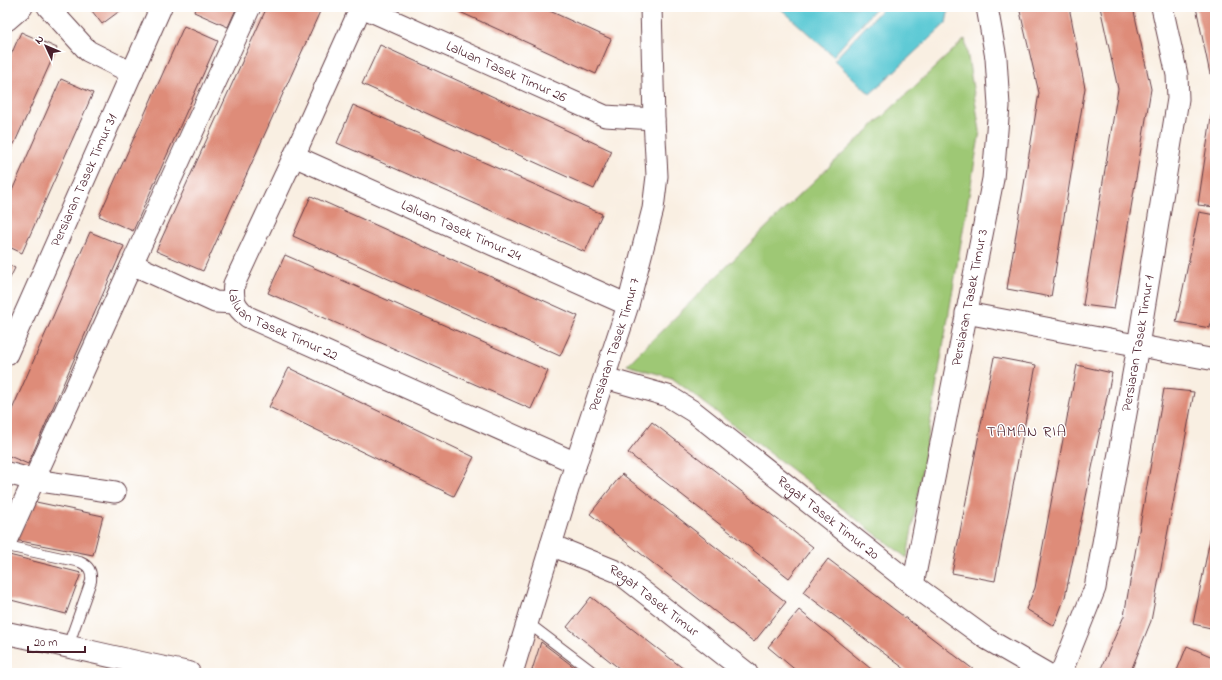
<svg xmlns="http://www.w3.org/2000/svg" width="1222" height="680" font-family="'Indie Flower',sans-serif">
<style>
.built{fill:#f4d3c0}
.green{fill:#9ec875;stroke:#747450}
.water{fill:#5ecad5;stroke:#547480}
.building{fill:#de8c79}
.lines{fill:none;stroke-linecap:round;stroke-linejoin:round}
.service-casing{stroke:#643e46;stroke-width:12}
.minor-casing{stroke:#643e46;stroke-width:23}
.tertiary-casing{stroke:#643e46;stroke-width:24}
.service{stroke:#fff;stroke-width:10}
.minor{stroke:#fff;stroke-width:21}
.tertiary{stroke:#fff;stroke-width:22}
.labels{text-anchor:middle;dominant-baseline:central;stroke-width:3;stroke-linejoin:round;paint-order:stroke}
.street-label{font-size:14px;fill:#4a1f2b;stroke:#fff}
.neighbourhood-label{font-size:15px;letter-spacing:1px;fill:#4a1f2b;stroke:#fff}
</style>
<rect width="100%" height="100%" fill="#fff"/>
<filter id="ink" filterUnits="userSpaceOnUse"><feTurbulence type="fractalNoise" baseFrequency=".025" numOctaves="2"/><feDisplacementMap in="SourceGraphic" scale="8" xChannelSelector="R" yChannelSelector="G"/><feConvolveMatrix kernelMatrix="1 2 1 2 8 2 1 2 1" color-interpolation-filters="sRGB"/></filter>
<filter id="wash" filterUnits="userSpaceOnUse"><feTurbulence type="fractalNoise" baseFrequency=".012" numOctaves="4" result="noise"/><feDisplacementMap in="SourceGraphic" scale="16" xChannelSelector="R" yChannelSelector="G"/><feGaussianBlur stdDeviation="0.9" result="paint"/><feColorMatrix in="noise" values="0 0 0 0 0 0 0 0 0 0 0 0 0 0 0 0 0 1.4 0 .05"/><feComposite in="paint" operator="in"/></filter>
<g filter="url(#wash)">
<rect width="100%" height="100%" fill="#f9efe2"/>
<path class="built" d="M527,621l68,52h-86z"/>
<path class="green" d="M965,39l15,92 -73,427 -235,-180 -45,-13 168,-166z"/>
<path class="water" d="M779,7h98l-44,49z
M884,7h62l2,6 -2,10 -76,71 -36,-34z"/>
<g id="blocks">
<path class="building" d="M89,7h36l-23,17z
M196,7h41l-9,20 -34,-15z
M267,7h55l-119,264 -47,-20z
M449,7h92l70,32 -15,35z
M1019,7h50l16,81 -34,209 -44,-8 32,-196z
M1100,7h33l18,82 -37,220 -31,-4 35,-216z
M1196,7h19v66l-5,1z
M184,26l34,15 -85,190 -34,-15z
M21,32l36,16 -50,112v-96z
M380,45l232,106 -18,38 -232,-105z
M61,79l32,14 -71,160 -15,-7v-44z
M1214,97h1v110l-17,-2z
M353,105l249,109 -17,38 -248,-109z
M311,196l267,120 -18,40 -267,-120z
M1199,212l16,3v88l-5,25 -34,-6z
M90,232l34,14 -96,218 -21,-9v-34z
M285,255l263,116 -17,38 -263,-116z
M7,264l8,4 -8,16z
M994,357l42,8 -41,216 -43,-8z
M1077,365l35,8 -47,224 -11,29 -28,-17 9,-21z
M289,368l185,89 -20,39 -185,-89z
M1164,389l30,3 -43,229 -21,52h-31l25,-57z
M652,422l161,125 -24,31 -161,-125z
M622,474l164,128 -32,40 -164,-128z
M36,502l67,14 -10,39 -78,-15z
M1214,519h1v110l-22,-5z
M9,555l72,18 -15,41 -59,-15v-39z
M828,559l150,114h-68l-107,-81z
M591,597l98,76h-64l-58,-46z
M799,610l77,63h-77l-31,-26z
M541,642l41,31h-51z
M1187,646l28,12v15h-39z"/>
</g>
</g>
<g filter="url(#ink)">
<use href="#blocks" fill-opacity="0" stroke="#643e46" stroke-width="1"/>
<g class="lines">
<defs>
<path id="service" d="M7,546l73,16c9,4 12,9 11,19l-23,65
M528,623l66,50"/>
<g id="minor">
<path d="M48,7l40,44 44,22"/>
<path id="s1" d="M361,7l-67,149 -60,128c-2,16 1,23 14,33l328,146"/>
<path id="s2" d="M362,7l243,109 49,3"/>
<path d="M7,20l15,-13"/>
<path id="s3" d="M294,156l334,149"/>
<path d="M132,264l118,-257"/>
<path d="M966,313l249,47"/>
<path id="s4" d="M7,354l154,-347"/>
<path id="s5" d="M605,378l63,18 26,16 219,173 74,54 59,34"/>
<path d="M7,473l27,7 81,12"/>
<path d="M7,539l125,-275 83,38 20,1"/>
<path id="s6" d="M551,545l67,27 129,101"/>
<path id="s7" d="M913,585l80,-406 6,-73 -3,-48 -9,-51"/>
<path id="s8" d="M512,673l64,-210 52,-158 25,-96 4,-33 -3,-57 -3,-112"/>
<path id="s9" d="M1061,673l34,-85 43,-242 40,-247 -1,-24 -15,-68"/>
</g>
<path id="tertiary" d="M7,633c61,13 121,28 182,40"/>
</defs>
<use href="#service" class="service-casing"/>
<use href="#minor" class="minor-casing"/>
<use href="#tertiary" class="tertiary-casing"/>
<use href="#service" class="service"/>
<use href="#minor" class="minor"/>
<use href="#tertiary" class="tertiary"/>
</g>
</g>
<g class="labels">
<g class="street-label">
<text stroke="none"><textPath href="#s2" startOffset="158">Laluan Tasek Timur 26</textPath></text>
<text stroke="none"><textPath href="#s4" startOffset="190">Persiaran Tasek Timur 31</textPath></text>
<text stroke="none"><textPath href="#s3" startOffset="183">Laluan Tasek Timur 24</textPath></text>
<text stroke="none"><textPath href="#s7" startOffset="293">Persiaran Tasek Timur 3</textPath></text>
<text stroke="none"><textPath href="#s1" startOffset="375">Laluan Tasek Timur 22</textPath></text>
<text stroke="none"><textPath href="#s9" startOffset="340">Persiaran Tasek Timur 1</textPath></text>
<text stroke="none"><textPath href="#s8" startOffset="344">Persiaran Tasek Timur 7</textPath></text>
<text stroke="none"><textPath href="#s5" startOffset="267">Regat Tasek Timur 20</textPath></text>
<text stroke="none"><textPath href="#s6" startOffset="118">Regat Tasek Timur</textPath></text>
</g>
<g class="neighbourhood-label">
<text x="1027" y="432">TAMAN RIA</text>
</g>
</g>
<rect width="1222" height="680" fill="none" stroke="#fff" stroke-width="24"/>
<g transform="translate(46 46) rotate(314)" stroke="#ffffff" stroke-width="3" paint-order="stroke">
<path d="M0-3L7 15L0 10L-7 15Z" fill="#4a1f2b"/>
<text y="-6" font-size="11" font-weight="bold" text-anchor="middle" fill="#4a1f2b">N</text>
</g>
<path d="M28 646v6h57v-6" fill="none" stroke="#4a1f2b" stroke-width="2"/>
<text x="34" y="646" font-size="12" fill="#4a1f2b" stroke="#ffffff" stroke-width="3" paint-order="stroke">20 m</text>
</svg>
